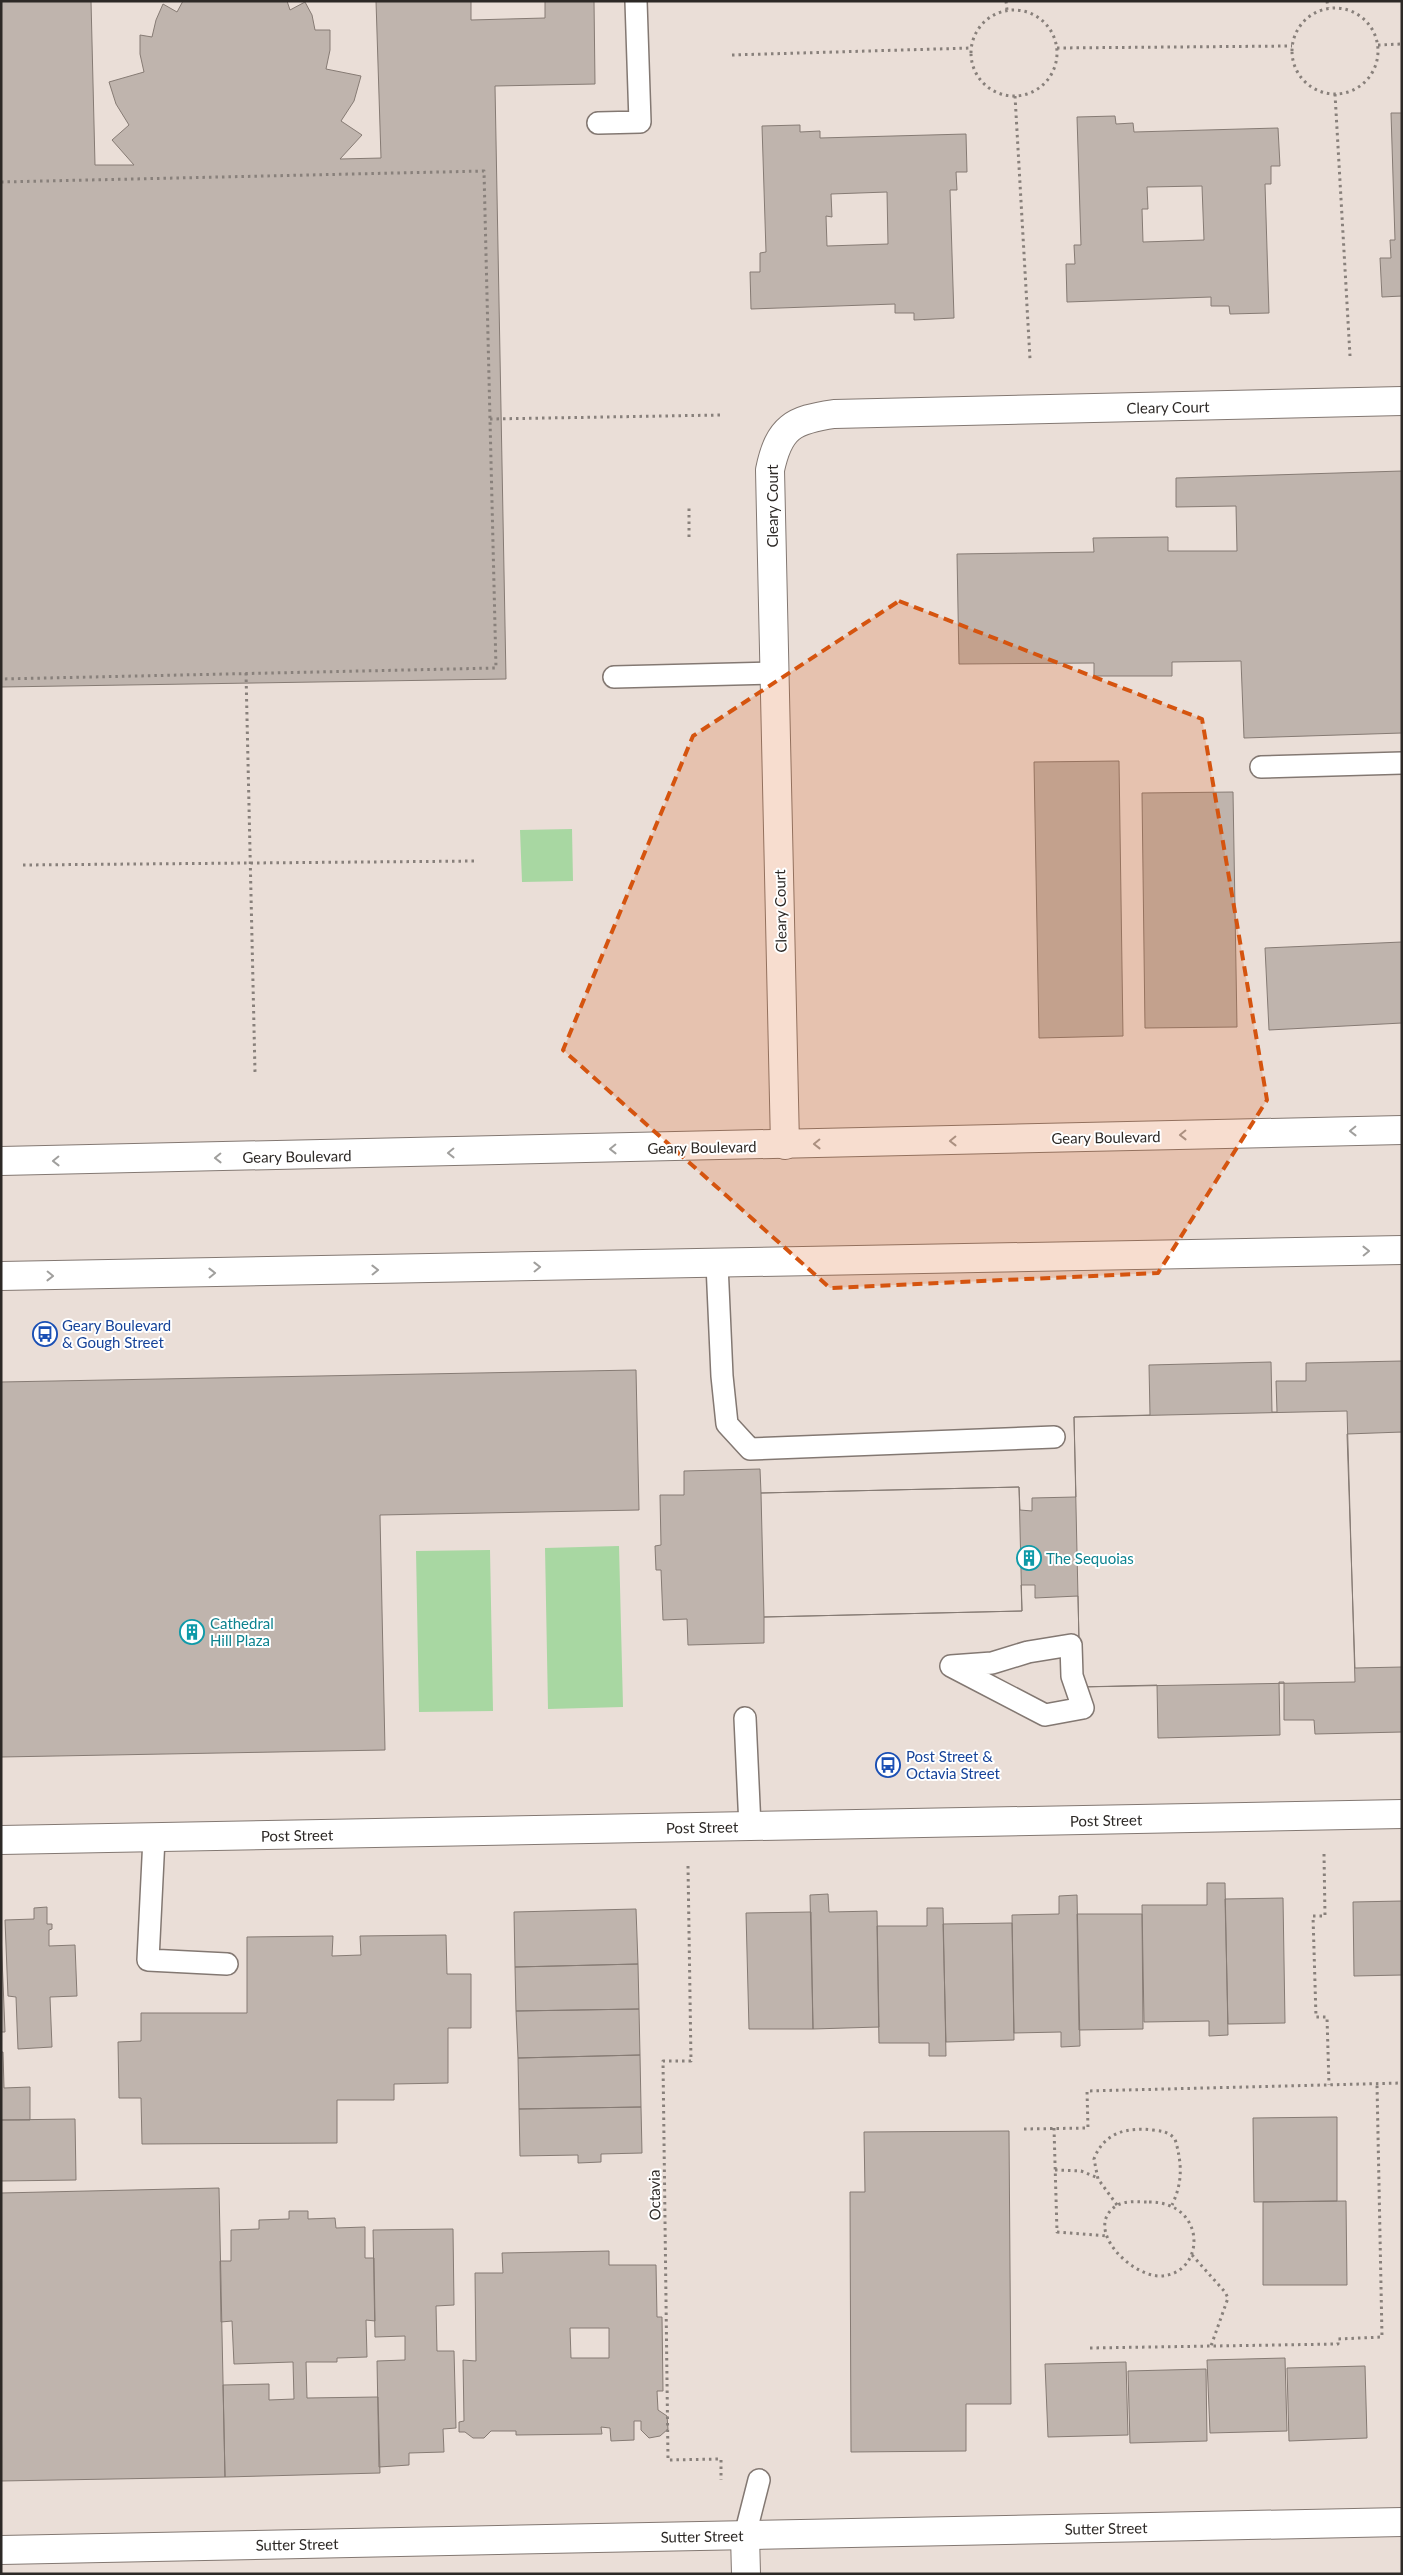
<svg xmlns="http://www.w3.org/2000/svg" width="1403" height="2575" font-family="Lato,sans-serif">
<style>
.green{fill:#a8d7a2}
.building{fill:#bfb4ad;stroke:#867b74;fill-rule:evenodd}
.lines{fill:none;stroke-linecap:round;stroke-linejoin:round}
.service-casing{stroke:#837872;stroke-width:24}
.minor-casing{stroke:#837872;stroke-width:30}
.tertiary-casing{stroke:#837872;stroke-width:30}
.primary-casing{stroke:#837872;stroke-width:30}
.path{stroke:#88807b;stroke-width:3;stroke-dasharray:2.5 4;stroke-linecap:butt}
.service{stroke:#fff;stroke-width:21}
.minor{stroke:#fff;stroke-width:28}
.tertiary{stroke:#fff;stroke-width:28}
.primary{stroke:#fff;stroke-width:28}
.oneway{stroke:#a09f9d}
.marked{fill:#d5540f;fill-opacity:0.2;stroke:#d5540f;stroke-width:4;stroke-dasharray:10 6;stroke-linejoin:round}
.labels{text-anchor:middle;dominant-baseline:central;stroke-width:4;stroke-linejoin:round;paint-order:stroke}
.street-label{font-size:15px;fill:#2d2926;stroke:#fff}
.transit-label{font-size:15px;fill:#164399;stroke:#fff;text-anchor:start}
.culture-label{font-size:15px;fill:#0d838f;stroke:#fff;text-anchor:start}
</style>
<rect width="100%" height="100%" fill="#eaded7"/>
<path class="green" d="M572,829l1,52 -51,1 -2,-52z
M619,1546l4,161 -75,2 -3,-161z
M490,1550l3,161 -74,1 -3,-161z"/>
<path class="building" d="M1,1h90l4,164h39l-22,-25 17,-15 -13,-21 -7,-22 35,-10 -4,-18v-19l12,2 4,-17 7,-16 14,8 6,-11h104l3,9 15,-8 7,13 3,15h15v20l-4,19 35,7 -7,25 -13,20 21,14 -22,24 41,-1 -5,-157h95v19l74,-2v-17h49l1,83 -100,2 11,593 -505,8z
M1391,113h11v183l-20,1 -2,-39h11l-1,-18h5z
M1115,116l1,8 17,-1 1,9 144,-4 2,38h-9v18h-6l4,129 -39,1 -1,-8h-18v-9l-144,5 -1,-38h9l-1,-19h7l-4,-128zM1202,186l2,54 -61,2 -1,-33h6l-1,-22z
M800,125v7l20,-1v7l146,-4 1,38h-11l1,18h-7l4,128 -40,2v-7h-19v-9l-144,5 -1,-37h10v-19l6,-1 -4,-126zM887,192l1,52 -61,2 -1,-30 6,1 -1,-23z
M1402,471v262l-158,5 -3,-77 -69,1v14h-78v-13l-135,1 -2,-110 137,-2 -1,-14 75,-1v14h69l-1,-45 -60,1v-29z
M1119,761l4,275 -84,2 -5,-276z
M1233,792l4,235 -92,1 -3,-235z
M1402,942v81l-133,7 -4,-82z
M1402,1361v371l-87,2 -1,-14h-30v-38h-5l1,53 -122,3 -1,-53 -77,2 -2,-91 -43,2v-13h-14l1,26 -258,6v26l-76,2 -1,-26 -24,1 -2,-50h-5l-1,-24 6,-1 -1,-50h24v-24l76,-2 1,24 258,-6 1,23 12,1v-13l44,-1 -2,-80 76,-2 -1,-50 122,-3 1,50h5l-1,-31h30v-18z
M636,1370l3,140 -259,5 5,235 -384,7v-375z
M1347,1411l8,271 -275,5 -6,-270z
M1402,1432v235l-47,1 -8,-234z
M1019,1487l3,124 -258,6 -3,-124z
M1207,1883h18l3,152 -19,1v-15l-65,1 -2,-117h65z
M828,1894l1,18 48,-1 2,116 -66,2 -3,-134z
M1077,1895l3,151 -19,1v-15l-47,1 -2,-118 47,-1v-18z
M1283,1898l2,125 -57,1 -3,-125z
M1402,1901v74l-48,1 -1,-74z
M47,1907v17h5v5l-3,1v16l26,-1 2,51 -27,1 2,50 -34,2 -2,-52 -8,-1 -3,-76 29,-1v-11z
M927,1908h16l3,148h-17v-13h-50l-2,-117h50z
M636,1909l2,55 -123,3 -1,-55z
M811,1912l2,117h-64l-3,-116z
M1077,1914h65l1,115 -64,1z
M1012,1923l2,117 -68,2 -3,-118z
M1,1932l4,100h-4z
M446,1935l1,39h24v54h-23v55l-54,1v16h-57v43l-195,1 -1,-46h-22l-1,-56 23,-1v-28h106v-76l86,-1 -1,20 29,-1 -1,-19z
M638,1964l1,45 -123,2 -1,-44z
M639,2009l1,46 -122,3 -2,-47z
M1,2052h2l1,36 26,-1v33h-29z
M640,2055l1,52 -122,2 -1,-51z
M641,2107l1,46 -41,1v8l-23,1v-8l-58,1 -1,-47z
M1337,2117v84l-83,1 -1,-84z
M75,2119l1,61 -75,1v-61z
M1009,2131l2,273h-45v47l-115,1 -1,-260h15l-1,-60z
M219,2188l6,289 -224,4v-288z
M1346,2201l1,84h-84v-83z
M289,2211h19v8l27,-1 1,10 29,-1v31h9l1,63 -9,-1 1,37 -30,1v4h-31l1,36 71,-1 2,76 -155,4 -2,-92 46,-1v16l25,-1 -1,-37 -59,2 -2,-43 -11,1 -1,-61h11v-31l28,-1v-9l30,-1z
M453,2229l1,76 -18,1 1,45h17l2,77 -13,1 1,23 -35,1v12l-30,2 -2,-106 28,-1v-24l-30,1 -2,-107z
M609,2251v14h47l1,52h5l1,74h-6l1,19 9,6 1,13 -8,7 -11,2 -8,-8v-9h-7v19l-23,1 -1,-13 -9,-1 1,7 -86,1v-4h-25l-7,7h-11l-8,-6h-6v-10l5,-1 -1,-61 13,1 -1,-88h28l-1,-20zM570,2328h39v30h-38z
M1285,2358l2,73 -77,2 -3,-73z
M1126,2362l2,73 -80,2 -3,-73z
M1365,2366l2,72 -78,3 -2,-73z
M1206,2369l1,72 -77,2 -2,-72z"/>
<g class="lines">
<defs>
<path id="service" d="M598,123l42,-1 -4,-121
M614,677l161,-4
M1261,767l141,-4
M717,1264l5,112 5,48 23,25 304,-12
M1071,1645l1,31 11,32 -38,7 -94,-49 41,-3 36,-11z
M745,1718l5,109
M154,1838l-6,122 79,4
M745,2535l14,-55"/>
<path id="minor" d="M785,1145l-15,-675c9,-43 23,-50 64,-56l568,-13
M745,2535l1,39"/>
<path id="tertiary" d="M1,1840l1401,-26
M1,2550l1401,-28"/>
<path id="primary" d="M1,1161l1401,-31
M1,1276l1401,-26"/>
</defs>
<use href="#service" class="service-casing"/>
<use href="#minor" class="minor-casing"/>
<use href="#tertiary" class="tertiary-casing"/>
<use href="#primary" class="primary-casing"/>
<path class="path" d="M1006,1l1,9
M1327,1l1,7
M1292 51a43 43 0 1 1 86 0a43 43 0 1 1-86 0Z
M971 53a43 43 0 1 1 86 0a43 43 0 1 1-86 0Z
M1378,45l24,-1
M1057,48l235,-2
M732,55l239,-7
M1335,94l15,262
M1015,96l15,263
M1,182l483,-11 12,497 -495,11
M490,419l231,-4
M689,537v-32
M246,673l9,399
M23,865l455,-4
M1324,1854l1,62h-12l3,101h11l2,68
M688,1866l3,195h-28l5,399 53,-1v21
M1054,2128l3,104 50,4
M1024,2129l64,-1 -1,-37 315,-8
M1055,2170l26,1 17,7
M1149,2202c59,0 57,73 11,74 -30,0 -77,-48 -44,-70 9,-6 23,-4 33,-4z
M1117,2205l-19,-26 -4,-20c10,-27 34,-32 59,-29 9,1 16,2 22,9 7,24 8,43 -3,66
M1192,2255l33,37 3,6 -17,48
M1090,2348l248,-4v-5l44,-2 -5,-253"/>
<use href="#service" class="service"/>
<use href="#minor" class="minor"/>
<use href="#tertiary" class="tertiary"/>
<use href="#primary" class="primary"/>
</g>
<defs><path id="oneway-chevron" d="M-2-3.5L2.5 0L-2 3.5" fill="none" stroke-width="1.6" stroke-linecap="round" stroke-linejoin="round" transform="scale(1.25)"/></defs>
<g class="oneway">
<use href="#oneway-chevron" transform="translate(1353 1131) rotate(179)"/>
<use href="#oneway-chevron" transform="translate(1183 1135) rotate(179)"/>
<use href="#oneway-chevron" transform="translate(953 1141) rotate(179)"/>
<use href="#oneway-chevron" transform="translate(817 1144) rotate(179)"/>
<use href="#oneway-chevron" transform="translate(613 1149) rotate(179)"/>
<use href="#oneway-chevron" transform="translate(451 1153) rotate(179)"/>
<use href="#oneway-chevron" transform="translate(218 1158) rotate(179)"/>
<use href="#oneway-chevron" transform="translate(56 1161) rotate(179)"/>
<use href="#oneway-chevron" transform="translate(1366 1251) rotate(-1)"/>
<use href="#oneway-chevron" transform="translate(537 1267) rotate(-1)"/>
<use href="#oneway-chevron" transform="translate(375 1270) rotate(-1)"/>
<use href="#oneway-chevron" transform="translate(212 1273) rotate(-1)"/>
<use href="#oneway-chevron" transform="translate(50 1276) rotate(1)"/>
</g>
<path class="marked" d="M899,601l303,118 65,381 -109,173 -328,15 -267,-238 130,-314z"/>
<defs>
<symbol id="bus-ring" viewBox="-11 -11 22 22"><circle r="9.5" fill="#fff" stroke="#1a4fb4" stroke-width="1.5"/><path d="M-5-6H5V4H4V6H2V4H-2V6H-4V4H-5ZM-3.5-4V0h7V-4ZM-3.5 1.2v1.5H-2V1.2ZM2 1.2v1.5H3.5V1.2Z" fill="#1a4fb4"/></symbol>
<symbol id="building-ring" viewBox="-11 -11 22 22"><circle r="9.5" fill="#fff" stroke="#0f9aa8" stroke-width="1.5"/><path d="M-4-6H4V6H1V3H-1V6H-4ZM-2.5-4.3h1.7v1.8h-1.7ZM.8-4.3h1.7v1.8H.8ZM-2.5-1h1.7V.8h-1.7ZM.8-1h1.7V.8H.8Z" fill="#0f9aa8"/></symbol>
</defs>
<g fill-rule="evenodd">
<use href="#bus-ring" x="31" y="1320" width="28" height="28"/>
<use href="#building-ring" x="1015" y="1544" width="28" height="28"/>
<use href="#building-ring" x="178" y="1618" width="28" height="28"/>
<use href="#bus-ring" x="874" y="1751" width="28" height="28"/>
</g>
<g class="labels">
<g class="street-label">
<text transform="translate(1168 407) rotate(-1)">Cleary Court</text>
<text transform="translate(772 506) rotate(-90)">Cleary Court</text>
<text transform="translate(780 911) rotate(-91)">Cleary Court</text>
<text transform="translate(1106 1137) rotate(-1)">Geary Boulevard</text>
<text transform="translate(702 1147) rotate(-1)">Geary Boulevard</text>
<text transform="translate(297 1156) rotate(-1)">Geary Boulevard</text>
<text transform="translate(1106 1820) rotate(-1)">Post Street</text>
<text transform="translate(702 1827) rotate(-1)">Post Street</text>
<text transform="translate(297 1835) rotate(-1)">Post Street</text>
<text transform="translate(654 2195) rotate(-91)">Octavia</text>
<text transform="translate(1106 2528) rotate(-1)">Sutter Street</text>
<text transform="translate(702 2536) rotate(-1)">Sutter Street</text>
<text transform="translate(297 2544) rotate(-1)">Sutter Street</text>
</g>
<g class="transit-label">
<text x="62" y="1325">Geary Boulevard<tspan x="62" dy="17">&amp; Gough Street</tspan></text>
<text x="906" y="1756">Post Street &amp;<tspan x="906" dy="17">Octavia Street</tspan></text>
</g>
<g class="culture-label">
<text x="1046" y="1558">The Sequoias</text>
<text x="210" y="1623">Cathedral<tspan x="210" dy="17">Hill Plaza</tspan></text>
</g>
</g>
<rect width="1403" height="2575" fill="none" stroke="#2d2926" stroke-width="5"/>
</svg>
